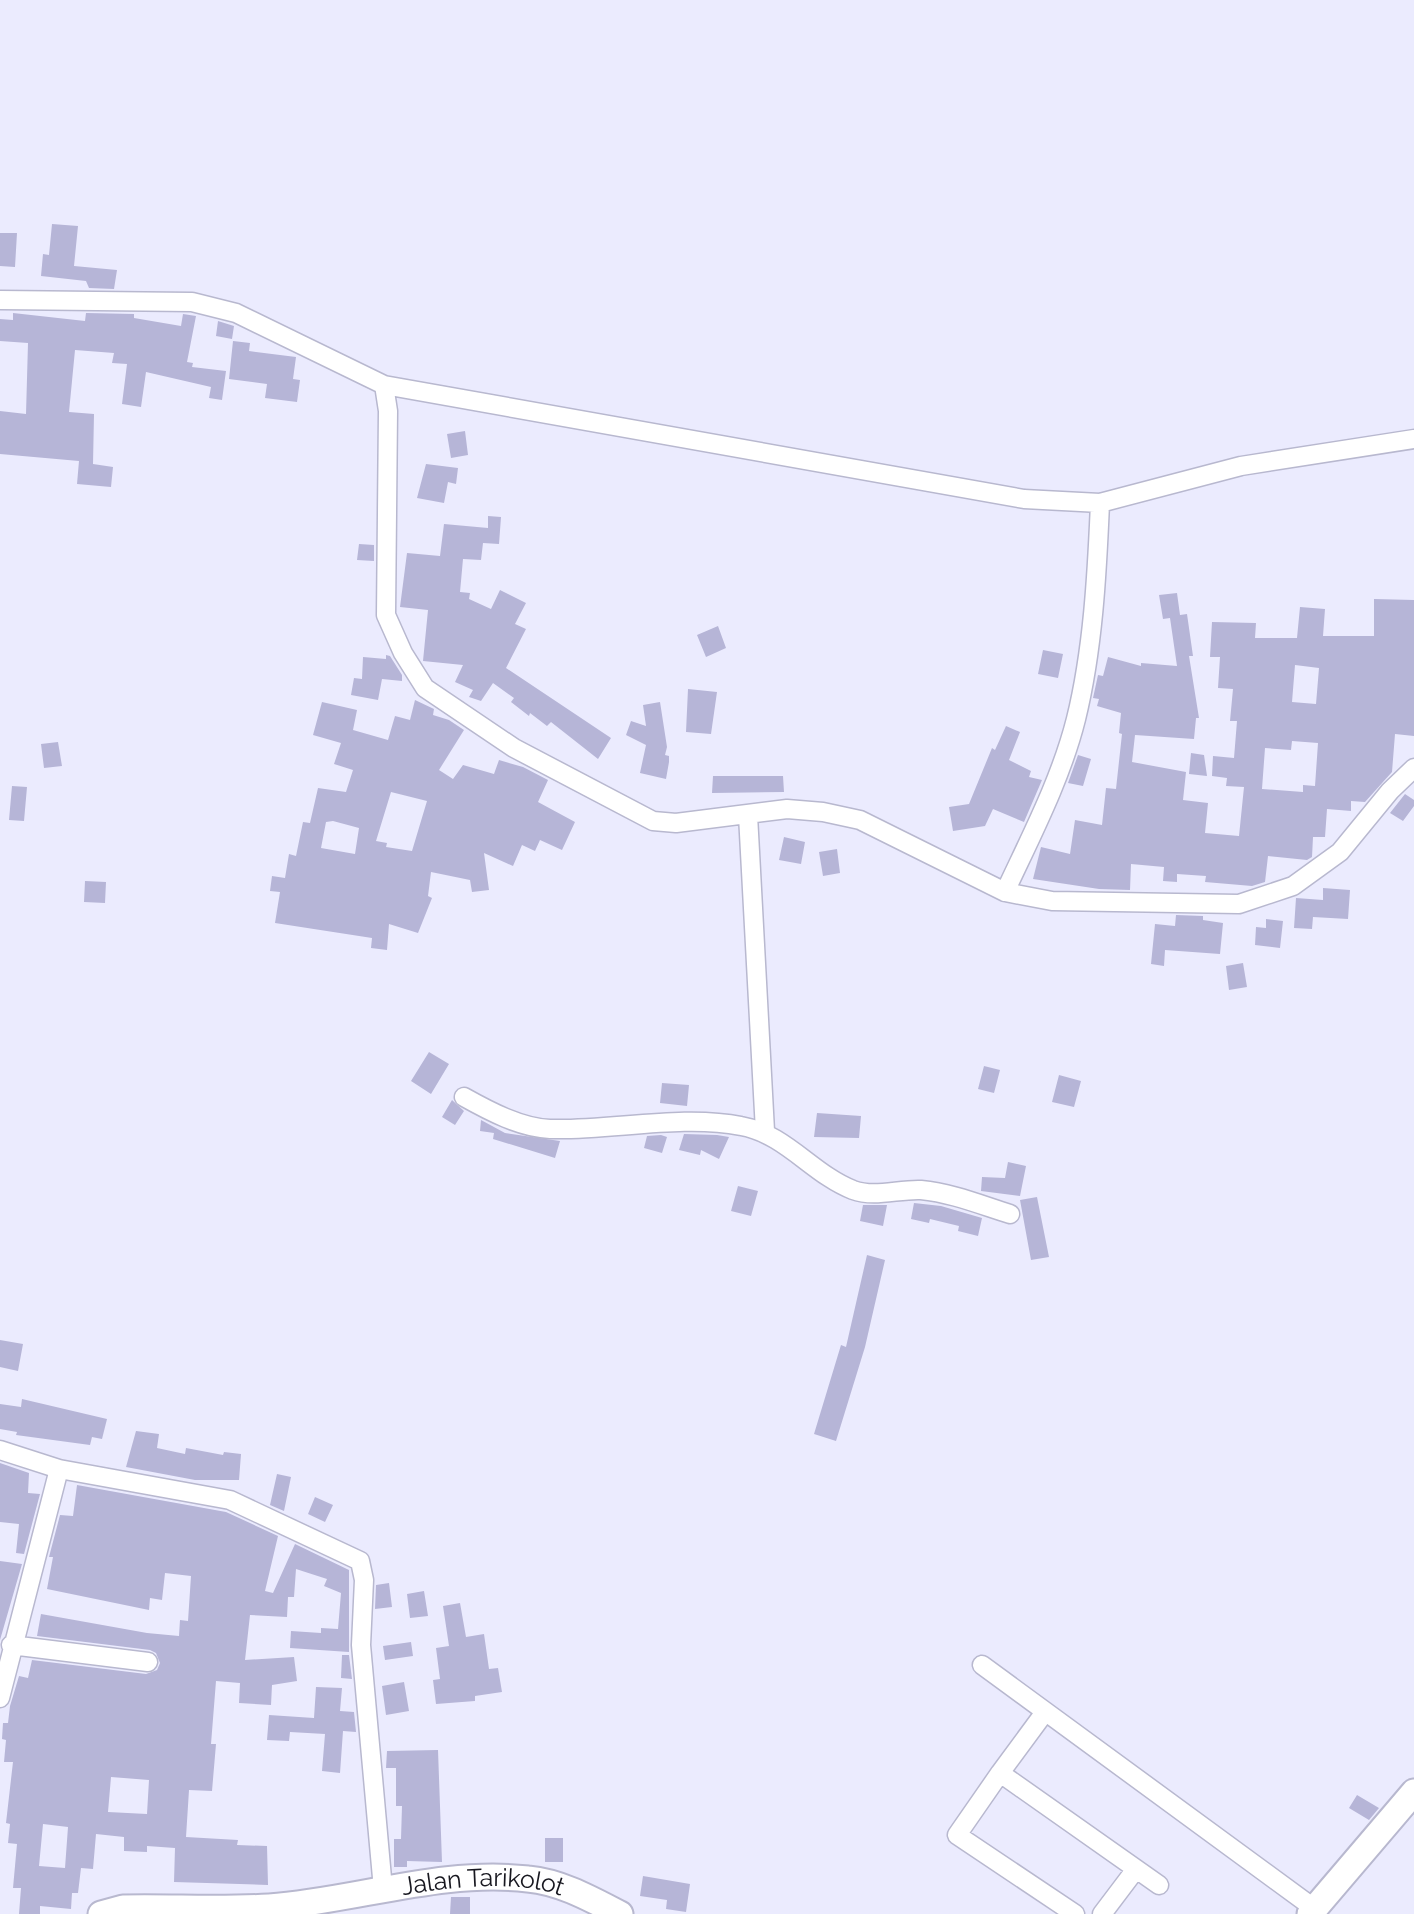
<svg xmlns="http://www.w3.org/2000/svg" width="1414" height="1914" font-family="Raleway,sans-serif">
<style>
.building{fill:#b6b5d7;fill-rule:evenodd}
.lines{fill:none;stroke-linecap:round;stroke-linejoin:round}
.street-casing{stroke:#b8b8cf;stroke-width:21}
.secondary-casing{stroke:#b8b8cf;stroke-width:29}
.street{stroke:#fff;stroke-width:18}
.secondary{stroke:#fff;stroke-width:25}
.labels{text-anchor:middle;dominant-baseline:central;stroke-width:10;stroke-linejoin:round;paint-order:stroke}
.street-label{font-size:25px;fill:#181820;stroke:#fff}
</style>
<rect width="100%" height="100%" fill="#ebebfe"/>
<path class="building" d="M52,224l26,2 -4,40 43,4 -3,19 -25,-1 -3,-7 -45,-5 2,-22 6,1z
M0,233h17l-2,34 -15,-1z
M13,313l72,8 1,-8 48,1v4l47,8 2,-12 13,2 -9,46 6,1 -1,4 34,4 -4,29 -13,-2 2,-11 -65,-15 -5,35 -19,-3 5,-40 -15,-1 2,-10 -39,-3 -6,62 25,2 -1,50 20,3 -2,20 -34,-3 2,-23 -79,-7v-43l26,3 2,-71 -28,-2v-22l13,1z
M218,321l16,5 -2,13 -16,-3z
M233,341l17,2 -1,8 47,6 -3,22 7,1 -3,22 -32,-4 2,-14 -38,-5z
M465,431l3,24 -17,3 -4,-24z
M426,464l32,4 -2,16 -8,-2 -4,21 -27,-5z
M488,516l13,1 -2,27 -16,-1 -2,17 -18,-1 -3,33 10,1 -1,6 22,10 9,-19 26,13 -11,21 11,5 -20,39 105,70 -13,21 -47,-37 -4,4 -17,-13 -1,3 -18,-14 3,-4 -21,-15 -12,18 -12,-4 4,-7 -18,-8 8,-17 -40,-4 5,-51 -28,-3 7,-54 33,3 4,-32 44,4z
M359,544l15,1v16l-17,-1z
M1177,593l3,22 7,-1 6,42h-4l10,62h-3l-2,21 -59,-4 -3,27 54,10 -3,28 25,3 -3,30 34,3 5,-49 -18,-1 1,-8 -15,-2 1,-20 21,2 3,-37h-7l3,-32 -15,-1 2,-31h-10l2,-35 44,1 -1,15h42l3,-31 25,2 -2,27h51v-37l40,1v136l-19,-2 -3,38 -27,30 -14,-1v10l-24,-2 -2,28h-12l-1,20 -5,3 -39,-4 -3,26 -13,4 -47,-4 1,-6 -29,-2v8l-14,-1 1,-14 -33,-3 -1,26 -31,-1 -66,-10 8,-32 29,7 5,-34 27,5 4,-37 10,1 6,-55 -3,-1 2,-20 -24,-7 2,-7 -6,-1 5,-23 5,1 5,-19 33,9v-3l36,3 -7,-48 -7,1 -4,-24zM1295,665l24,3 -3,36 -24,-2zM1292,741l26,2 -3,43 -12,-1v7l-41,-3 3,-41 26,2z
M718,626l8,22 -20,9 -9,-22z
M1043,650l20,4 -5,24 -20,-4z
M386,655l4,1 12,19v6l-20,-2 -4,21 -27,-5 3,-17 8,1 1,-22 23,2z
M688,689l29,3 -6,42 -25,-2z
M415,700l19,9 -1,6 16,5 15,10 -25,40 14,9 10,-14 31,9 5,-14 24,7 25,13 -10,22 37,20 -13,28 -22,-10 -5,11 -13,-6 -9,21 -29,-13 5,37 -17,2 -2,-12 -39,-8 -3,24 4,2 -14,35 -29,-9 -2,26 -16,-2 1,-10 -97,-15 5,-31 -10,-1 2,-15 13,2 4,-24 7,2 7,-34 7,1 8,-35 28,4 7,-22 -19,-6 7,-21 -28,-8 9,-33 35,8 -4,20 35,10 7,-24 15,4zM391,792l36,9 -15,50 -26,-4 1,-4 -11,-2zM333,821l26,7 -4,26 -34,-6 5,-26z
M660,702l7,45 -2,8 4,1v6l-3,17 -26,-6 6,-28 -20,-10 5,-14 15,5 -3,-21z
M1006,726l14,6 -11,28 22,11 -2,6 13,3 -18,42 -31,-13 -8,17 -32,5 -4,-24 20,-3 23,-56 3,2z
M58,742l4,24 -18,2 -3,-24z
M1191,753l13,2 3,21 -18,-2z
M1078,755l13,4 -8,27 -15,-3z
M713,776h70l1,16 -72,1z
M12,786l15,1 -3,34 -15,-1z
M1405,794l9,6v6l-11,15 -13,-8z
M784,837l21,5 -4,22 -22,-4z
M837,849l3,24 -17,3 -4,-24z
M85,881l21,1 -1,21 -21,-1z
M1323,888l27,2 -2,29 -35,-2 -1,12 -18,-1 2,-30 27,2z
M1176,915l27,1v4l20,3 -3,31 -55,-4 -1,16 -13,-2 4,-40 20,2z
M1266,919l17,2 -3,27 -25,-3 1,-18 10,1z
M1243,963l4,24 -18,3 -3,-24z
M429,1052l20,12 -18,30 -20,-13z
M984,1066l16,4 -6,23 -16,-4z
M1059,1075l22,6 -7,26 -22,-5z
M662,1083l27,2 -2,21 -27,-3z
M452,1100l12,11 -9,14 -13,-8z
M817,1113l44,3 -2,22 -45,-1z
M481,1120l24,13 55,8 -5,17 -62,-19 1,-6 -14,-2z
M684,1134l33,1 12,2 -10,22 -18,-9 -1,5 -21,-5z
M661,1135l6,2 -5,16 -18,-5 3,-12z
M1008,1162l18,4 -6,30 -39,-5 1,-14 23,1z
M738,1186l20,5 -7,25 -20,-5z
M1037,1197l12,60 -18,3 -11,-60z
M914,1203l27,3 41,12 -4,18 -20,-5 1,-5 -29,-7 -1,4 -18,-4z
M863,1205h24l-4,21 -23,-5z
M867,1255l18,5 -20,87 -29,94 -22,-7 27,-89 5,2z
M0,1340l23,4 -5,27 -18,-4z
M22,1399l85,20 -5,20 -10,-2 -2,8 -74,-10 1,-3 -17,-3v-25l21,3z
M136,1431l23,3 -2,14 28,6 1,-6 37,7 1,-3 17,2 -2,26h-44l-69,-13z
M0,1463l29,10 -1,20 12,1 -16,60 -8,-1 3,-29 -19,-2z
M277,1474l14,3 -7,34 -14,-6z
M77,1485l149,27 52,24 -13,55 8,2 22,-49 54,26v82l-59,-4 1,-17 30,2v-5l17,1 3,-36 -17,-7 3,-7 -31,-10 -2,28h-6l-1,20 -37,-2 -5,45 49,-3 3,24 -25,4 -1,20 -32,-2 1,-20 -24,-2 -5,63h5l-4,47 -23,-1 -3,47 52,3 -1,5 30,1 1,39 -94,-3 1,-34 -28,-2v6l-23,-1v-14l-28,-3 -3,35 -12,-1 -3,25h-6l-1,16 -31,-3v8h-21l2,-26h-8l4,-44 -9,-1 2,-19 -4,-1 7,-61h-9l2,-22 -4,-1 1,-16h5l2,-17 9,-30 9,2 4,-18 114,14 11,-4 3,-7 -4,-10 -6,-3 -113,-14 4,-22 106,19 32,3 1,-16 8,1 3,-45 -26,-3 -3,27 -12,-2 -1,12 -102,-21 6,-32h-4l11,-42 13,1zM111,1777l38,3 -2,34 -39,-2zM43,1824l25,3 -3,41 -26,-2z
M315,1497l18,8 -8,17 -17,-8z
M0,1561l22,3 -22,76z
M389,1583l3,24 -17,2 1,-24z
M424,1591l4,25 -18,2 -3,-24z
M460,1603l6,34 18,-3 5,35 9,-1 4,24 -27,4v5l-39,3 -3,-24 7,-1 -4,-31 13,-2 -6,-40z
M411,1642l2,14 -28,4 -2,-14z
M342,1655h7l3,24 -11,-1z
M404,1682l5,29 -23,4 -4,-29z
M316,1687l26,1 -2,23 14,1 2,20 -13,-1 -3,42 -18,-2 3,-37 -35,-2 -1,9 -22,-1 2,-25 45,3z
M438,1750l4,112 -35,-1v6h-13v-28h7l1,-33h-6v-38h-10l1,-17z
M1357,1795l22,13 -10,12 -20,-12z
M545,1838h18v24h-18z
M643,1876l47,8 -4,28 -20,-3 1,-9 -27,-4z
M451,1897h19v17h-20z"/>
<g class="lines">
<defs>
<path id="street" d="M0,300l192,2 44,11 148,72 4,26 -2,204 17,38 22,35 89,60 139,73 23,2 111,-14 36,3 37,8 145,72 47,9 187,3 54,-18 47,-34 50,-61 24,-23
M384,385l640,114 76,4 141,-37 173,-27
M748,815l17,316
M1005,892c26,-56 56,-113 71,-173 17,-69 21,-145 24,-216
M464,1097c25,14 57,31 86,32 60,2 132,-15 191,-3 45,8 71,48 112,64 22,8 45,-1 68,0 31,3 60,15 89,24
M0,1450l59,19 171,31 130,61 4,19 -3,65 22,244
M11,1645l137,17
M982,1665l333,244
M0,1698l59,-229
M1045,1712l-45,61 159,112
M1000,1773l-43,62 118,79
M1102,1914l34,-45"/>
<g id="secondary">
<path id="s1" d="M101,1914l22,-6c49,-1 97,2 146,-1 86,-6 171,-38 259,-28 33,3 63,20 92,35"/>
<path d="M1310,1914l104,-122"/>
</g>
</defs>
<use href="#street" class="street-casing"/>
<use href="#secondary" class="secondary-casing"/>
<use href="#street" class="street"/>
<use href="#secondary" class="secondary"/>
</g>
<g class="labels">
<g class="street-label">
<text stroke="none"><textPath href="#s1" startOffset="385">Jalan Tarikolot</textPath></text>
</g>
</g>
</svg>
